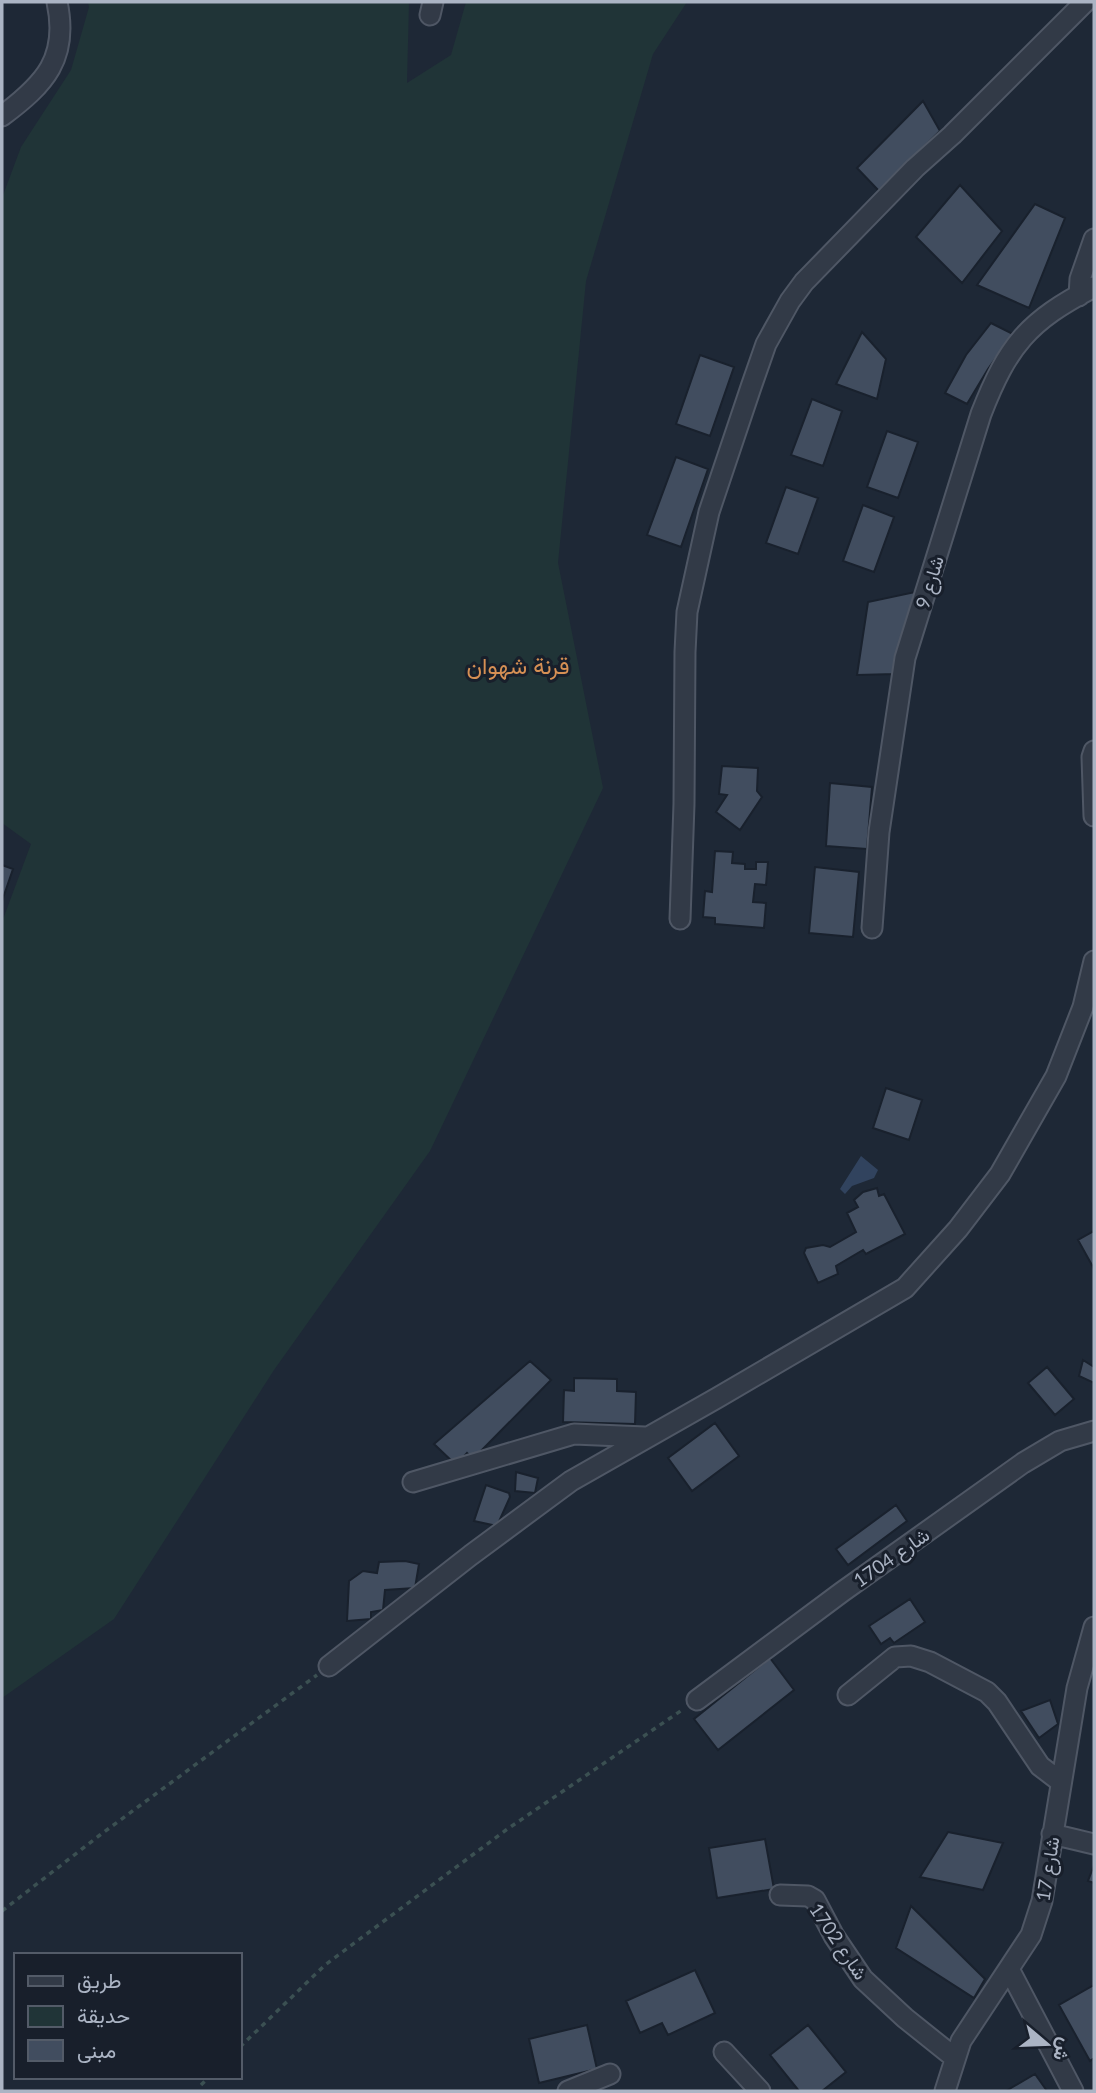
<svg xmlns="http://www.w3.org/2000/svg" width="1096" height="2093" font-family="Lato,Vazirmatn,sans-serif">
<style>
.green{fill:#203437}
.water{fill:#31435e}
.building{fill:#414d5f;stroke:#19212d;stroke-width:2}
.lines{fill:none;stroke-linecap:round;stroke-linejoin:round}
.minor-casing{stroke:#4f5765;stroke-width:23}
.path{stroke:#3b5052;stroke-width:3.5;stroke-dasharray:5 5;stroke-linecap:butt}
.minor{stroke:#323a47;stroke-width:19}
.labels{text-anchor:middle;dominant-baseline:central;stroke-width:6;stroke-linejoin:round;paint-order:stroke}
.street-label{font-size:19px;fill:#abb4c4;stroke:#181f2b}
.quarter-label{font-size:23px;fill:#d69054;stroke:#181f2b}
</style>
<rect width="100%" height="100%" fill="#1e2836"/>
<path class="green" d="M88,2h321l-2,81 44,-28 15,-53h221l-34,52 -67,227 -28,282 45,225 -173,363 -156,219 -160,249 -112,79v-776l29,-78 -29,-21v-517h1l-1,-108 19,-51 50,-77 18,-63z"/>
<path class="water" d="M861,1156l17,14 -4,8 -22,8 -7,8 -5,-5z"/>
<path class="building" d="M923,101l17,30 -61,60 -22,-23z
M960,185l42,46 -40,52 -46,-46z
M1035,204l30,14 -36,90 -52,-23z
M991,323l22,11 -25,35 -21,35 -22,-11 21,-38z
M862,332l24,27 -9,40 -41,-15z
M700,355l34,12 -24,69 -34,-12z
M812,399l30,12 -19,55 -32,-11z
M887,431l31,11 -20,56 -31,-11z
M676,457l32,12 -27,78 -34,-12z
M786,487l32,11 -20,56 -32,-11z
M863,505l31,12 -20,55 -31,-11z
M915,592l-20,82 -38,1 11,-73z
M722,766l36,2 -1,23 5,6 -22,33 -24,-18 11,-17 -8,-1z
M830,783l42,4 -5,62 -41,-3z
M715,851l18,1 -1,11 13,1v5h11v-7h12l-2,23 -11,-1 -2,18 13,1 -2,25 -49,-4v-6l-12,-1 2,-26 7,1z
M2,865l11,4 -11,32z
M815,867l44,5 -6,65 -44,-4z
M886,1088l36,12 -13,40 -36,-12z
M877,1188l2,8 5,-2 21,40 -39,20 -3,-4 -27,16 2,8 -20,9 -14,-30 2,-5 17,-3 7,2 26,-15 -9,-19 11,-6 -4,-7 9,-8z
M1094,1231v35l-1,1 -15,-27z
M1083,1360l11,7v16l-15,-7z
M530,1361l21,19 -78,79 -6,-6 -11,12 -22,-21z
M1047,1367l27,32 -19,16 -27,-32z
M574,1378l43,1v12l19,1 -1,32 -72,-2 1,-32 10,1z
M715,1423l24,33 -47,35 -24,-33z
M516,1472l22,6 -3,15 -20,-2z
M486,1485l23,8 1,4 -13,29 -23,-5z
M896,1505l11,16 -59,44 -12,-16z
M405,1561l14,3 -4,24 -30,2 -2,20 -12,2v7l-24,2 2,-40 14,-10 14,2 2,-11z
M910,1599l15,23 -31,21 -4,-5 -9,6 -12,-18z
M770,1658l24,32 -76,60 -24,-31z
M1050,1700l8,24 -19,14 -18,-27z
M948,1832l55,11 -20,47 -63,-13z
M765,1839l9,50 -57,9 -8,-50z
M1094,1865v18l-6,-2z
M911,1906l74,73 -11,19 -78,-50z
M695,1970l20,43 -47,22 -6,-12 -22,10 -14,-32z
M1094,1985v73l-4,3 -31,-56z
M587,2025l10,44 -58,14 -10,-44z
M808,2025l38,47 -24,19h-23l-29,-36z
M1035,2074l12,17h-41z"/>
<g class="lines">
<defs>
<path id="minor" d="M430,15l3,-13
M2,116c43,-32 67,-58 55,-114
M1079,296l1,-17 14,-40
M1094,751l-2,6 2,59
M680,919l4,-115 1,-152 2,-40 22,-100 42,-125 15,-43 24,-43 14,-19 111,-114 37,-33 133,-133
M872,928l7,-96 26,-174 76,-244c27,-69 47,-93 113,-127
M413,1482l161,-48 71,3
M329,1666l142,-111 100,-74 146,-83 188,-110 53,-59 42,-55 56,-98 27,-69 11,-46
M848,1695l47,-38 16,-1 19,6 57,30 10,10 43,64 21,16
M697,1700l145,-108 181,-129 37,-22 34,-10
M1052,1834l42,10
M780,1895l28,1 7,4 19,36 29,43 42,39 50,40
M1009,1969l64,122
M724,2052l36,39
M568,2091l42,-17
M945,2091l16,-50 70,-106 11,-34 35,-213 17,-61"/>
</defs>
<use href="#minor" class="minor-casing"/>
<path class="path" d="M2,1911l98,-76 217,-160
M240,2047l85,-82 181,-135 176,-120
M201,2085l8,-8"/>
<use href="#minor" class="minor"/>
</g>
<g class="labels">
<g class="street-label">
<text transform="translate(929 582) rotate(-73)">شارع 9</text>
<text transform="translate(891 1557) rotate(-35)">شارع 1704</text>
<text transform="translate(1047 1869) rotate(-81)">شارع 17</text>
<text transform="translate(839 1941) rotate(56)">شارع 1702</text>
</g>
<g class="quarter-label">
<text x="518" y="665">قرنة شهوان</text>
</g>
</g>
<rect width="1096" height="2093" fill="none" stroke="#abb4c4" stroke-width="7"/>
<rect x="14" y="1953" width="228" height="126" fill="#181f2b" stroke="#535b68" stroke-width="2"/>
<rect x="28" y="1976" width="35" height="10" fill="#323a47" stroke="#535b68" stroke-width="2"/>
<text x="77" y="1988" font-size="21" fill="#abb4c4">طريق</text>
<rect x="28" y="2006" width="35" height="21" fill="#203437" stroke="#535b68" stroke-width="2"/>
<text x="77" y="2023" font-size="21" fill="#abb4c4">حديقة</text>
<rect x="28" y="2040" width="35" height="21" fill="#414d5f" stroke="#535b68" stroke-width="2"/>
<text x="77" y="2058" font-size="21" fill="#abb4c4">مبنى</text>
<g transform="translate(1047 2044) rotate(109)" stroke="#181f2b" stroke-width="5" paint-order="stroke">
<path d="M0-5L12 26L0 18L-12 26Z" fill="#abb4c4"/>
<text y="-10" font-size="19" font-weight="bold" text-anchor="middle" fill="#abb4c4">ش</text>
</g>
</svg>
